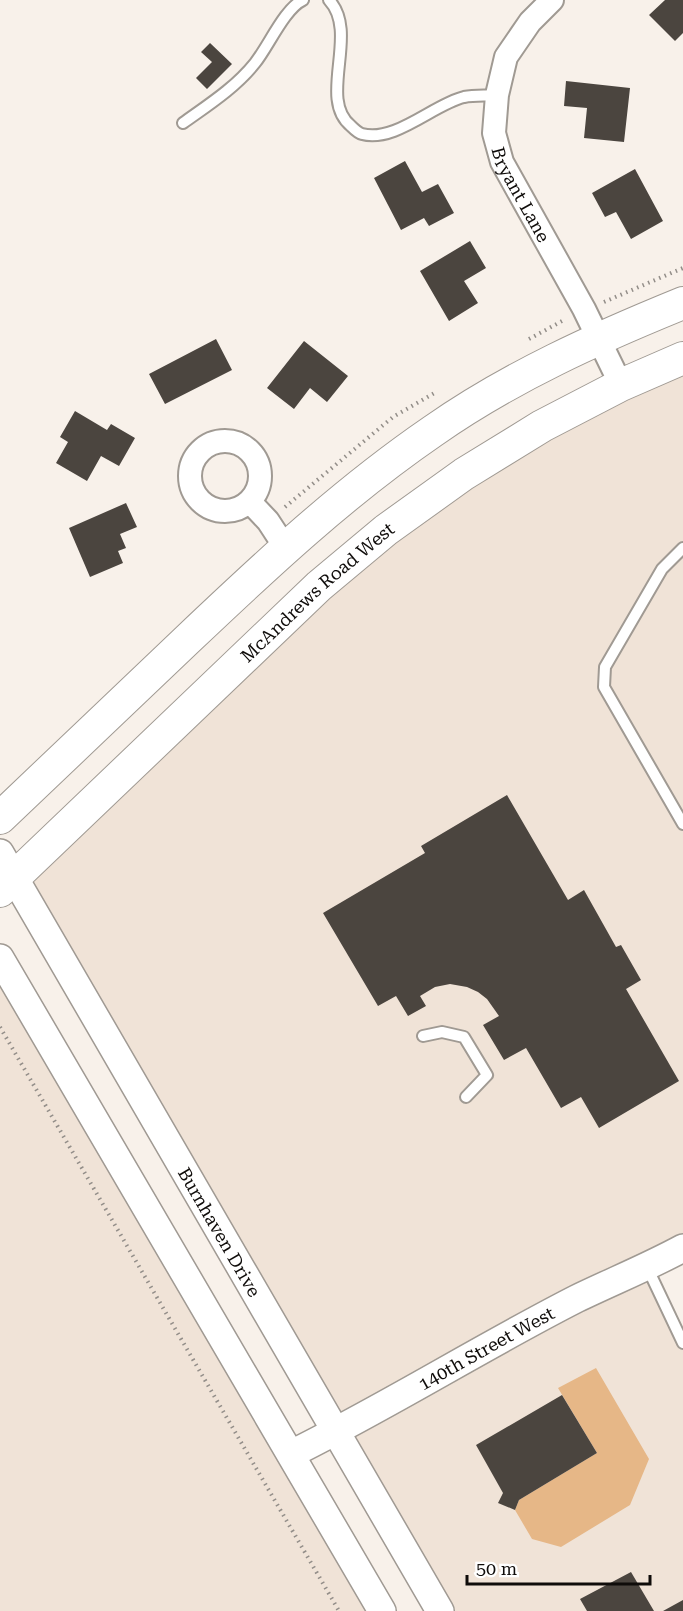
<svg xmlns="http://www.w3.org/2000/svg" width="683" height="1611" font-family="'Roboto Serif',serif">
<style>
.built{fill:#f0e3d7}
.green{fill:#e6b787}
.building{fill:#4b453f}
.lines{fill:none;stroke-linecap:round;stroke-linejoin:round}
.service-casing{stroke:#a09a93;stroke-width:14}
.minor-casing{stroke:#a09a93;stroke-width:26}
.tertiary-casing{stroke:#a09a93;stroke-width:30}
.secondary-casing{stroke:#a09a93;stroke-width:34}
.path{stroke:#938e89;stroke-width:4;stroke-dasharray:1.5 4.5;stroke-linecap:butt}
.service{stroke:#fff;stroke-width:10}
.minor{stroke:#fff;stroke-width:22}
.tertiary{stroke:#fff;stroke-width:27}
.secondary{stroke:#fff;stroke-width:32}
.labels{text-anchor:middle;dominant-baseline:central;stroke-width:6;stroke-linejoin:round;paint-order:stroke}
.street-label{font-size:18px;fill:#0f0c0a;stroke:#fff}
</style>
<rect width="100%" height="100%" fill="#f8f1ea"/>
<path class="built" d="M683,358v890l-35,19 35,76v268h-243l-425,-735 372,-346z
M0,958l382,653h-382z"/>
<path class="green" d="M596,1368l53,91 -19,46 -69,42 -29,-8 -17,-29 4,-10 78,-47 -39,-65z"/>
<path class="building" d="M665,0h18v33l-8,8 -26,-26z
M210,43l22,21 -25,25 -11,-11 16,-16 -11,-10z
M566,81l64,7 -6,54 -40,-4 3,-30 -23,-2z
M405,161l17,31 16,-8 16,29 -25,13 -5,-8 -23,12 -27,-52z
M635,169l28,52 -32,18 -15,-27 -11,5 -13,-24z
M470,241l16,27 -22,13 14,22 -29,18 -29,-50z
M216,339l16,31 -67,34 -16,-30z
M304,341l44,35 -21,26 -17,-14 -16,21 -27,-21z
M75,411l32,19 4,-6 24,14 -16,28 -18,-10 -14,25 -31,-18 12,-21 -8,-5z
M126,503l11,24 -17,7 6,14 -8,3 5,12 -33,14 -21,-49z
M507,795l61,105 16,-10 32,57 5,-2 20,35 -15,9 53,92 -80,47 -18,-31 -20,11 -35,-60 -22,12 -21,-35 16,-9 -12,-17 -9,-7 -11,-5 -17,-3 -15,3 -15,9 6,10 -18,10 -12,-20 -18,10 -55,-93 102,-60 -4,-7z
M562,1395l35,58 -78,47 -4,10 -17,-7 5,-10 -27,-48z
M631,1572l23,39h-67l-7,-12z
M683,1600v11h-20z"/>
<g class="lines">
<defs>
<path id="service" d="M329,0c31,33 -12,99 22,126 3,3 7,7 11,8 33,9 72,-30 102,-37 11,-2 22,-1 33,-2
M183,123c25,-18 52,-35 72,-60 13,-16 30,-55 48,-63
M683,548l-21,21 -57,98 -1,20 79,137
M423,1036l19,-4 22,5 23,38 -21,22
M647,1267l36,76"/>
<g id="minor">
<path id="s1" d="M552,0l-22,22 -24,35 -9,38 -3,38 8,29 82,147 37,76"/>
<circle cx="225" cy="476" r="35"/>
<path d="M250,502l18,19 17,26"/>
</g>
<g id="tertiary">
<path id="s2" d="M0,853l440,758"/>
<path d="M0,958l382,653"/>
<path id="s3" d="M291,1454c97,-48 189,-106 285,-155 35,-17 72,-32 107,-51"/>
</g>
<g id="secondary">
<path d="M0,818c63,-60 125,-119 188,-179 78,-74 156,-147 245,-208 77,-54 164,-93 250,-128"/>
<path id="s4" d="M0,891l319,-305 67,-56 78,-56 78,-48 79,-41 62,-27"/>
</g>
</defs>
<use href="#service" class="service-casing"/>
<use href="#minor" class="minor-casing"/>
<use href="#tertiary" class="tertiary-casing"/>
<use href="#secondary" class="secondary-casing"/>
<path class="path" d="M604,302l79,-34
M529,339l35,-19
M285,507l108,-90 43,-25
M0,1027l339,584"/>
<use href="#service" class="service"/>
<use href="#minor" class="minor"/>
<use href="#tertiary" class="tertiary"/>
<use href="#secondary" class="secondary"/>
</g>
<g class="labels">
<g class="street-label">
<text stroke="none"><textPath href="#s1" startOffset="218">Bryant Lane</textPath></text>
<text stroke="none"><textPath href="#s4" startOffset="436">McAndrews Road West</textPath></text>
<text stroke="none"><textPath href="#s2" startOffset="438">Burnhaven Drive</textPath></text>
<text stroke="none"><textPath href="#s3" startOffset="222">140th Street West</textPath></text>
</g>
</g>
<path d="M467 1575v9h183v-9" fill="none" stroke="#0f0c0a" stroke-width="3"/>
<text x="476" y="1575" font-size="18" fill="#0f0c0a" stroke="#ffffff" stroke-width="4.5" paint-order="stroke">50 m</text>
</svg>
